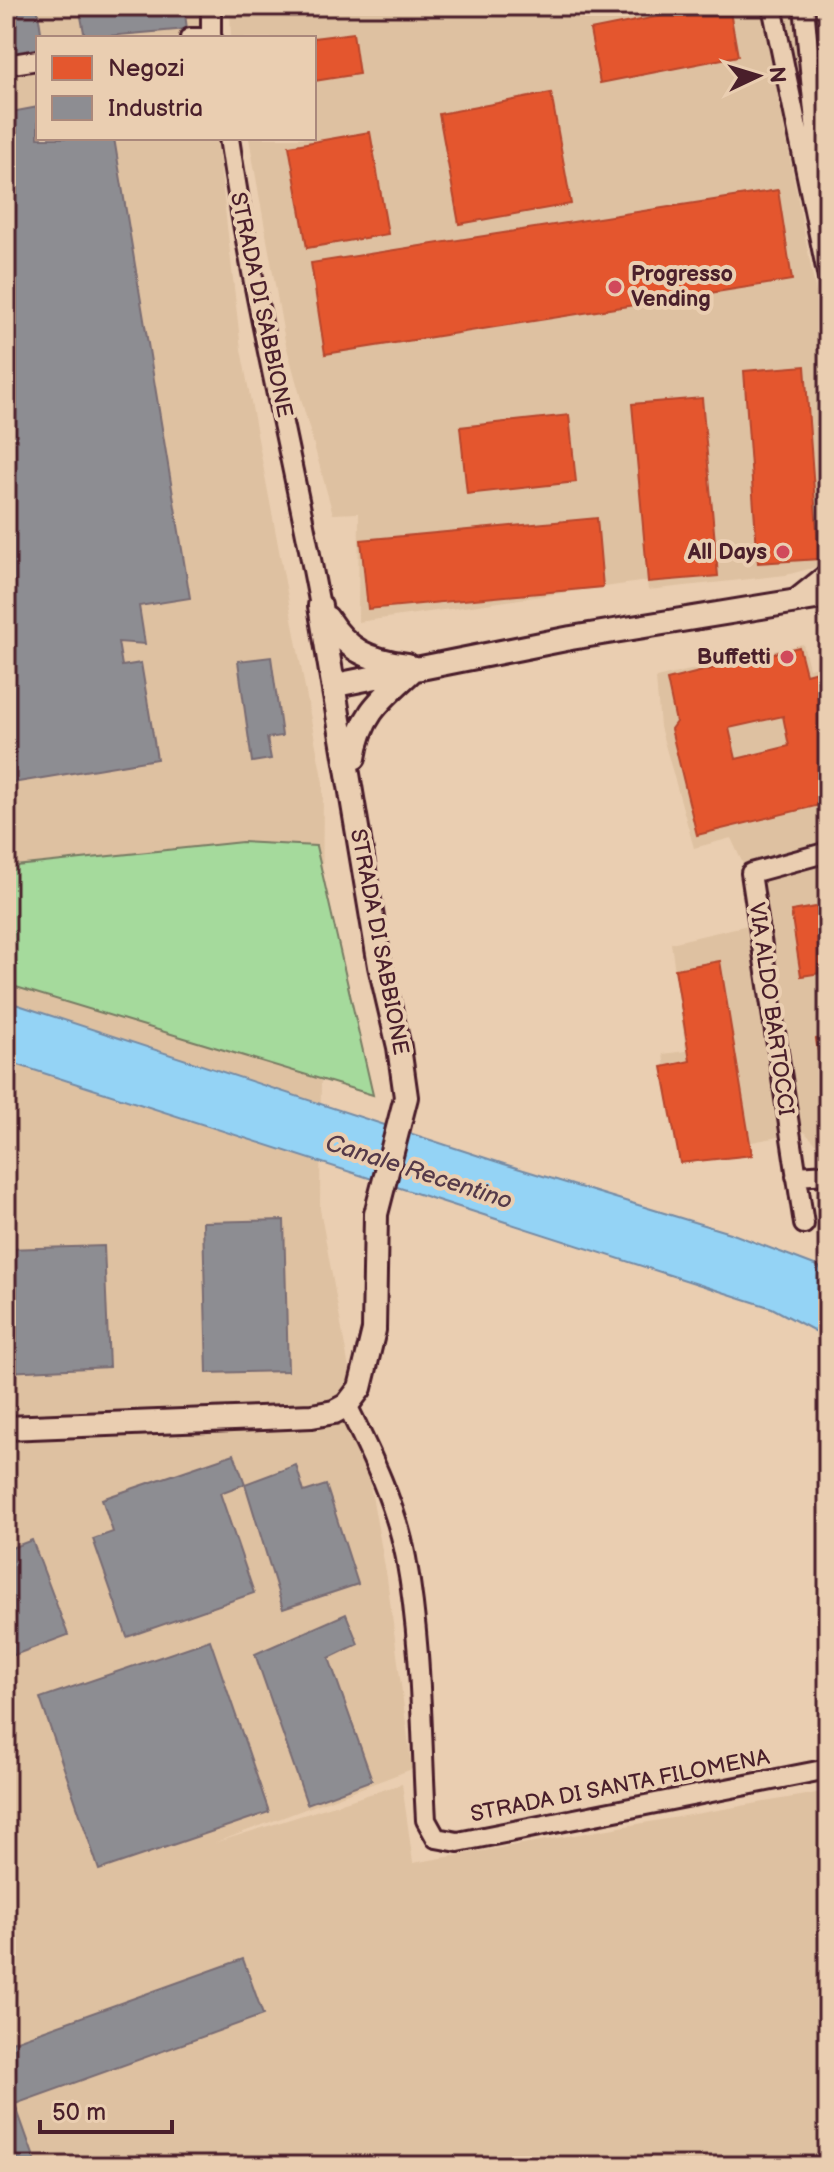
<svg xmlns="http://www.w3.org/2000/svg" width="834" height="2172" font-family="'Balsamiq Sans',sans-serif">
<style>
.built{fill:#dec1a1}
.green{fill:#a5da9c;stroke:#787c64;stroke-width:2}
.water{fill:#94d3f5;stroke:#768ba4;stroke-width:2}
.shops{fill:#e4572e;stroke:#b6462d;stroke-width:2;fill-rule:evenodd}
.industry{fill:#8d8d92;stroke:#796c73;stroke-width:2}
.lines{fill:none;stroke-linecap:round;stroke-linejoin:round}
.minor-casing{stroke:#4a1f2b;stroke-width:24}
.major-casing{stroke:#4a1f2b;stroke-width:28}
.minor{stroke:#eaceb1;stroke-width:18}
.major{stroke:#eaceb1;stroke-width:22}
.poi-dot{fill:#d1495b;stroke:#eaceb1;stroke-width:3}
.labels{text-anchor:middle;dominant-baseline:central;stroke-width:8;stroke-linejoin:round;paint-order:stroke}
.poi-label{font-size:22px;font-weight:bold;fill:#4a1f2b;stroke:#eaceb1;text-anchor:end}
.street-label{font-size:22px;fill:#4a1f2b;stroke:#eaceb1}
.water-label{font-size:24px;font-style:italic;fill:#553a49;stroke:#eaceb1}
</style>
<rect width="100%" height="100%" fill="#eaceb1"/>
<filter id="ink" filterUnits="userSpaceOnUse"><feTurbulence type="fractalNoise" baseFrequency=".0125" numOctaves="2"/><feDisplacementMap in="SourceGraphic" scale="16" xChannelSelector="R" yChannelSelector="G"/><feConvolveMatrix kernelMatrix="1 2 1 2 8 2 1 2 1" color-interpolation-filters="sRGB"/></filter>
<g filter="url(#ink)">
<path class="built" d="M6,6h197l3,32h-168v100h179l24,211 82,434 -3,426 67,369 25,191 -198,74 188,-59 11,79 415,-72v375h-822z
M230,6h598v48l-55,15 44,229 11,99v161l-4,7 -38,10 -138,15 -1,-9 -289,41 1,-109 -26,1 -48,-173 -36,-203h65v-100h-83z
M803,644l6,24 19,-5v492l-24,-23 -126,24 -15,-102 23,-3 -15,-108 98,-23 -38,-82 -37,10 -34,-121 -4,-49z"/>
<path class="green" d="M242,842l74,4 57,249 -367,-111v-117z"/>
<path class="water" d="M6,1001l498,163 229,70 84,32 11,7v65l-56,-30 -766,-247z"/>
<path class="shops" d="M309,6h67l-66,8z
M711,6h18l9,50 -138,27 -10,-53z
M353,33l6,41 -45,7v-43z
M551,93l20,111 -112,20 -20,-110z
M370,132l18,102 -81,14 -18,-102z
M778,190l14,90 -467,74 -14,-91z
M805,366l14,193 -61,4 -14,-192z
M702,398l16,178 -70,6 -16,-178z
M569,415l7,67 -109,12 -7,-67z
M597,518l6,69 -235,22 -7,-69z
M799,647l7,27 22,-6v135l-131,32 -26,-106 5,-7 -9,-42zM783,716l6,30 -53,13 -7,-31z
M828,905v67l-27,4 -10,-65z
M720,961l32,194 -72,8 -18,-96 28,-6 -15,-92z
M828,1038v77l-12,-76z"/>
<path class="industry" d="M6,6h31l5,32h-4v13l-32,5z
M79,6h105l3,23 -102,9z
M38,107v31h76l76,460 -51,8 6,38 -27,-2 4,24 19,-3 16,96 -151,25v-671z
M271,657l11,79 -15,2 4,21 -19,3 -14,-101z
M284,1220l4,151 -81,2 -4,-151z
M104,1246l5,121 -103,5v-123z
M234,1454l11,30 -25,9 34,100 -127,44 -34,-98 20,-7 -11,-33z
M296,1465l8,27 22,-7 32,99 -75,25 -38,-125z
M32,1540l36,95 -62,23v-108z
M346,1614l12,30 -29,14 43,122 -65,24 -52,-150z
M210,1640l59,172 -170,58 -59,-172z
M243,1959l20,56 -248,89 22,62h-31v-122z"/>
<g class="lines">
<defs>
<path id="minor" d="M211,6v30
M772,6l56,272
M804,6l20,211
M190,38h22
M6,65l32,-5
M229,138c23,157 62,312 91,468
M793,601l35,-28
M796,1176l32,-2
M804,1224l-53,-351 77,-21
M347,1405c24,49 49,100 59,153 16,86 15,175 20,262l10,18 22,4 370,-73"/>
<path id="major" d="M327,618c21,33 42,42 80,47
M336,685l235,-47 257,-42
M354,758c7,-46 29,-60 61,-90
M6,1428l306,-12 22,-4 13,-7 13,-17 14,-58 2,-116 30,-117 -7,-50 -19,-81 -60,-360"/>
</defs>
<use href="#minor" class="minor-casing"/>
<use href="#major" class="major-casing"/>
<use href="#minor" class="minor"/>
<use href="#major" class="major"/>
</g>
</g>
<g class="poi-dot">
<circle cx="615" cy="287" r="8"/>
<circle cx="783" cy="552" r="8"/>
<circle cx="787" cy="657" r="8"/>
</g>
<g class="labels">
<g class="poi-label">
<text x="631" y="274" text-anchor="start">Progresso<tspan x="631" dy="25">Vending</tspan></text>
<text x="767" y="552">All Days</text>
<text x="771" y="657">Buffetti</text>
</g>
<g class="street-label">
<text transform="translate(261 305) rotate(78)">STRADA DI SABBIONE</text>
<text transform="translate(379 942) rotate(79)">STRADA DI SABBIONE</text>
<text transform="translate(771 1009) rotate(82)">VIA ALDO BARTOCCI</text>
<text transform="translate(620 1786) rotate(-11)">STRADA DI SANTA FILOMENA</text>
</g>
<g class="water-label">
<text transform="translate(419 1172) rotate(18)">Canale Recentino</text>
</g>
</g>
<rect width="834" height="2172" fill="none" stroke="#eaceb1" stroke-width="32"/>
<rect x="16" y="16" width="802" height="2140" fill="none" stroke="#4a1f2b" stroke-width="3" filter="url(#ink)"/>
<rect x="36" y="36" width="280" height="104" fill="#eaceb1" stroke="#aa887b" stroke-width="2"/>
<rect x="52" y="56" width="40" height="24" fill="#e4572e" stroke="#aa887b" stroke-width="2"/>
<text x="108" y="76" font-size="24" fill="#4a1f2b">Negozi</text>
<rect x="52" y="96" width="40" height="24" fill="#8d8d92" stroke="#aa887b" stroke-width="2"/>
<text x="108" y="116" font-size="24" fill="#4a1f2b">Industria</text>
<g transform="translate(758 76) rotate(86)" stroke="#eaceb1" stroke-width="6" paint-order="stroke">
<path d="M0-6L14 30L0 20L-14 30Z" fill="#4a1f2b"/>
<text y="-12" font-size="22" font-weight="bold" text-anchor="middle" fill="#4a1f2b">N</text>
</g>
<path d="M40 2120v12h132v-12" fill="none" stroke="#4a1f2b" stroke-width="4"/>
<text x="52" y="2120" font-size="24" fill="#4a1f2b" stroke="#eaceb1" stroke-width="6" paint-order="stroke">50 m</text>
</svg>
